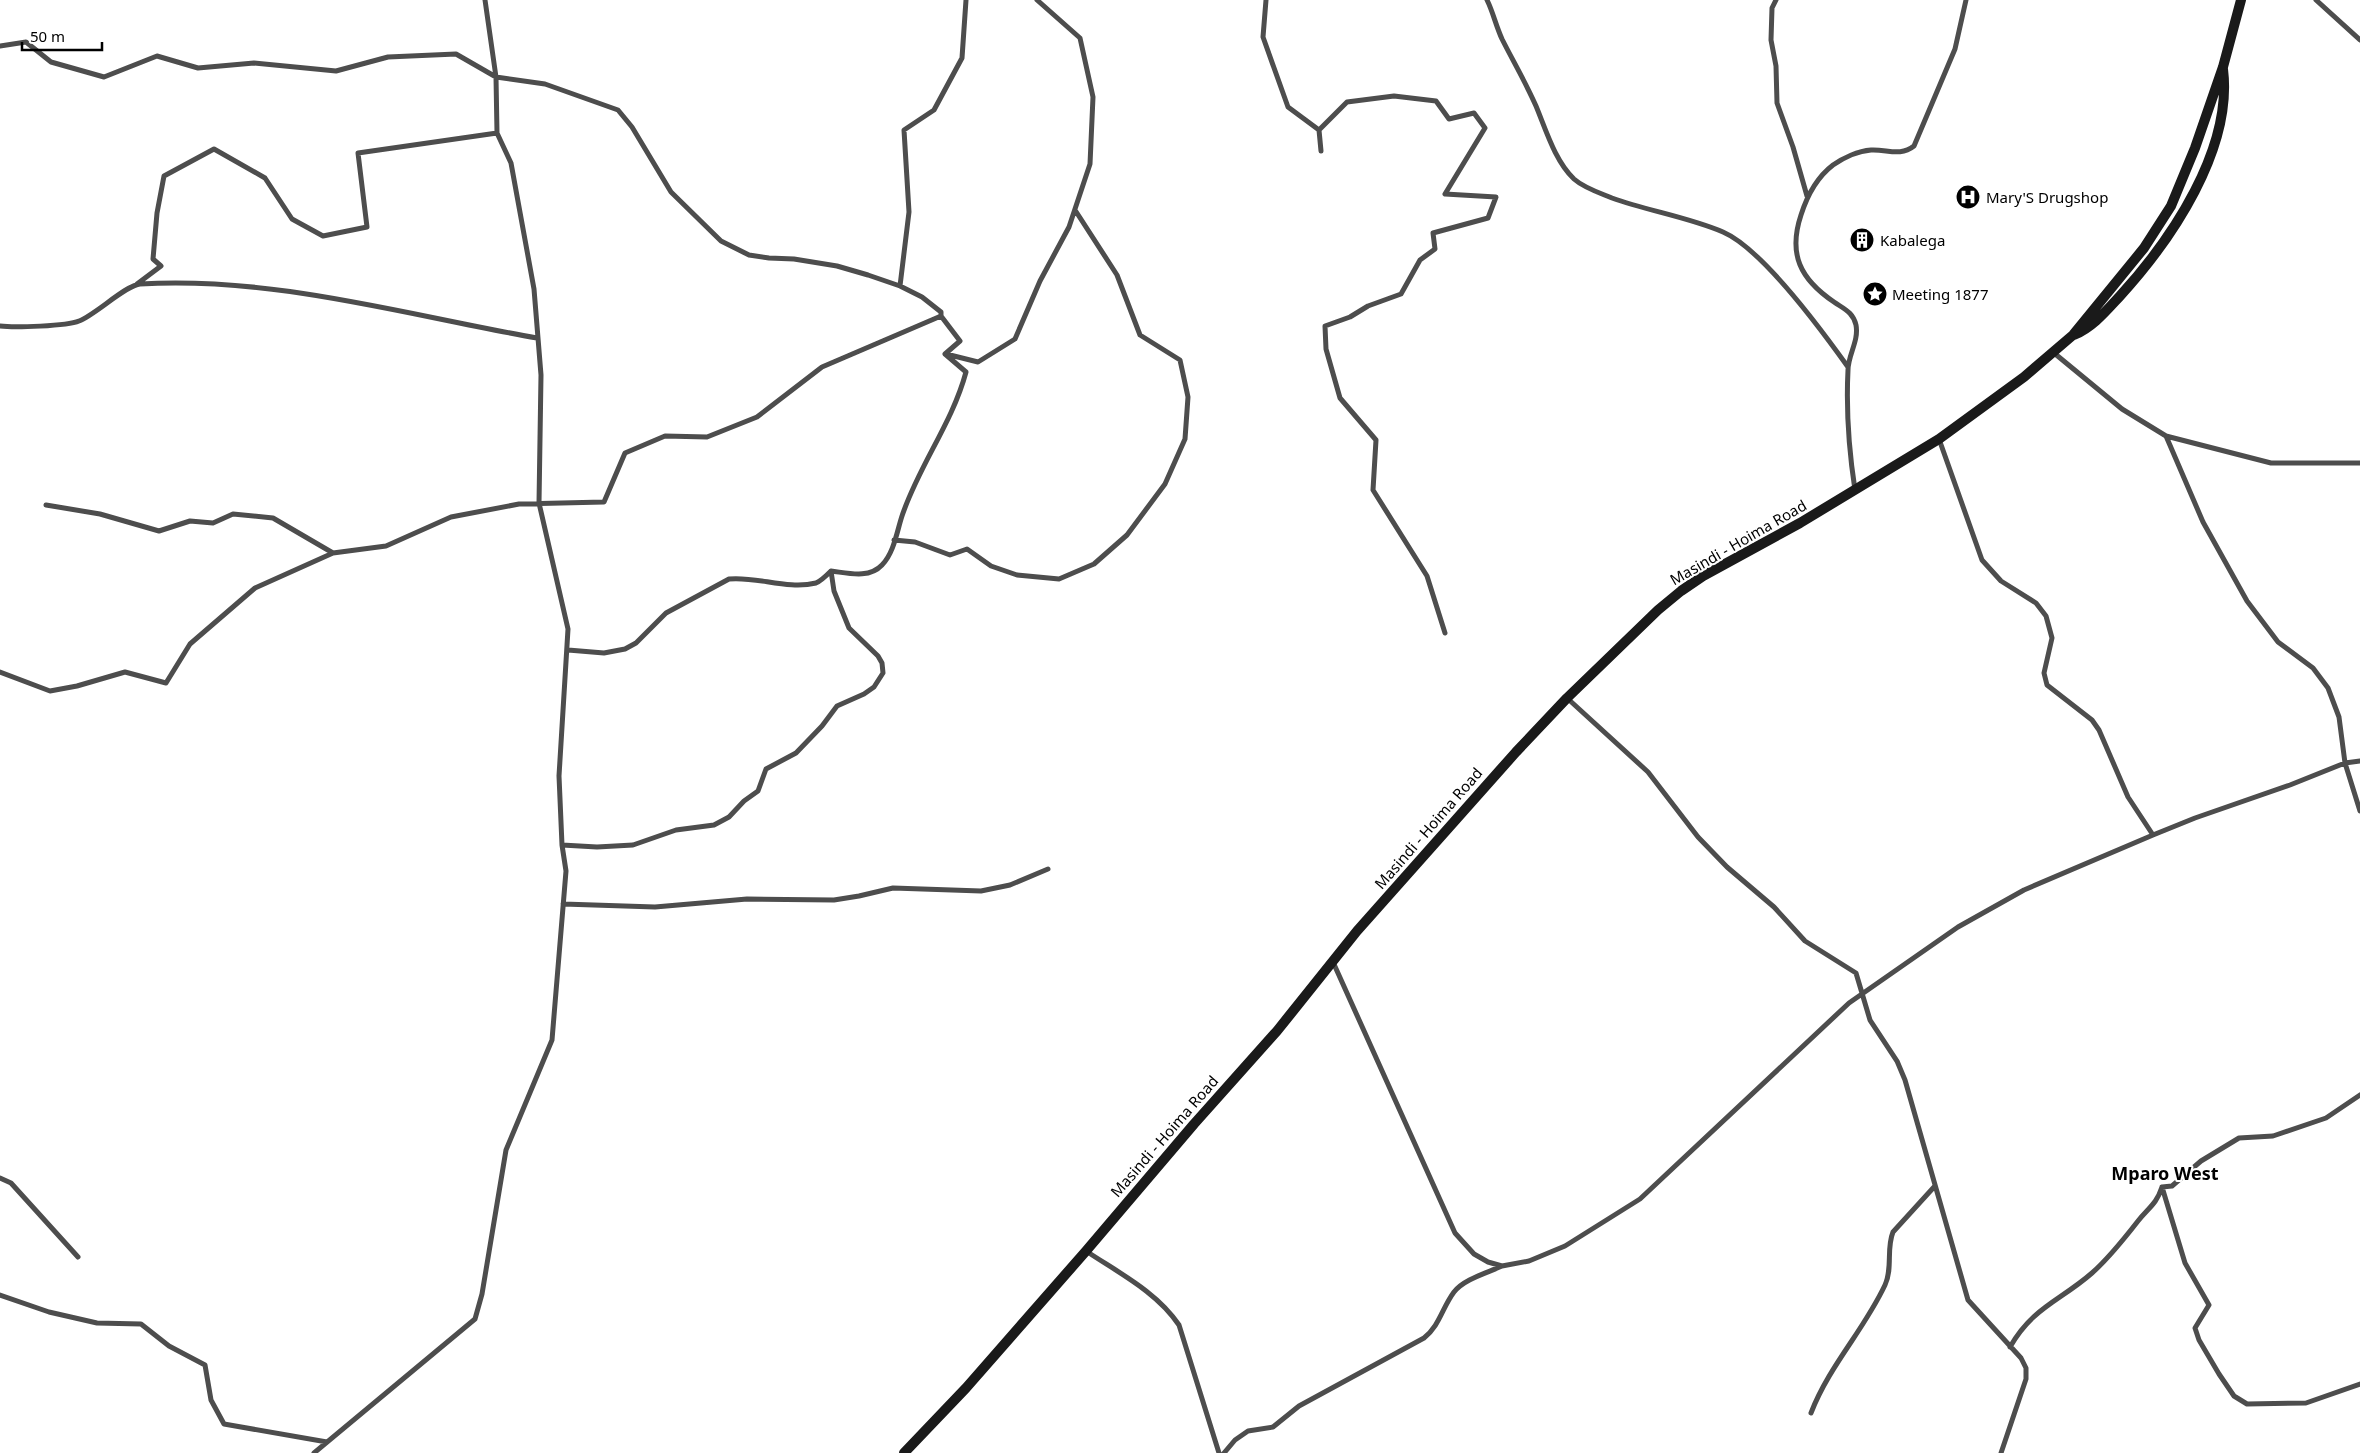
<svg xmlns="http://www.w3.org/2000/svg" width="2360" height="1453" font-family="'Noto Sans',sans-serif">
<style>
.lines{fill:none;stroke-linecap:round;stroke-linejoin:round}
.minor{stroke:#4d4d4d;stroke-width:5}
.secondary{stroke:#1a1a1a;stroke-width:10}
.labels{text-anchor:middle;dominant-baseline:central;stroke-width:4;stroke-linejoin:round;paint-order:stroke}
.poi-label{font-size:15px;fill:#000;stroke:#fff;text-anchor:start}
.street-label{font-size:15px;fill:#000;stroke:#fff}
.quarter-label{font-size:18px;font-weight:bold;fill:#000;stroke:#fff}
</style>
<rect width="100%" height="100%" fill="#fff"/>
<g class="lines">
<path class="minor" d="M1266,0l-3,37 25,70 31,23
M1487,0c6,12 9,26 15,39 11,22 24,44 34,67 10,24 19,55 38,73 10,9 26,14 38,19 36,13 76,19 111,34 39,17 100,100 125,135
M1776,0l-4,8 -1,32 5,26 1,37 16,44 14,49
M2316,0l44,40
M0,46l26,-4 25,20 53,15 53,-21 41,12 56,-5 82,8 52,-14 68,-3 40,23 49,7 73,26 14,17 39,65 50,49 28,14 20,3 25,1 43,7 31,9 32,11 22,11 19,15v4l19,25 -15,13 21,18c-14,52 -47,93 -64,144 -5,15 -8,37 -20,49 -13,14 -34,8 -51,6 -4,4 -10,10 -15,12 -29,7 -59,-7 -87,-4l-63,34 -30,30 -11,6 -21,4 -36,-3
M1321,151l-2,-21 28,-28 47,-6 42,5 13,18 25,-6 11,15 -40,66 51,3 -8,21 -55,15 2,16 -15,11 -19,34 -33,12 -18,11 -25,9 1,23 14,49 36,42 -3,50 54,86 18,57
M137,284l24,-18 -8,-7 4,-46 7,-37 50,-27 51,29 27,41 31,17 44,-9 -9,-74 139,-20
M900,286l9,-74 -5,-82 30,-20 28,-52 4,-58
M0,326c14,2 67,0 79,-5 16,-6 47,-36 61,-37 134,-8 266,31 397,54
M2054,353l68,56 44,27 37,86 44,79 31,41 35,26 15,20 11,29 6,46 15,48
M946,354l32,8 37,-23 25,-58 29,-54 21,-63 3,-67 -13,-59 -43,-38
M2166,436l105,27h89
M1939,439l43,121 19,21 35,22 10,13 6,22 -8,35 3,12 45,35 7,10 29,67 25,38
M1855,490c-6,-39 -9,-80 -7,-120 0,-15 11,-29 8,-45 -3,-13 -12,-16 -22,-23 -34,-23 -46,-48 -33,-87 6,-19 15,-37 32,-50 10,-7 25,-14 38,-15 16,-1 29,7 43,-4l41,-97 11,-49
M46,505l54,9 59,17 31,-10 23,2 20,-9 40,4 60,35 53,-7 65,-29 68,-13 85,-2 21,-49 40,-17 42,1 50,-20 65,-50 119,-51
M894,540l21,2 35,13 17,-6 24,17 26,9 42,4 35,-15 33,-29 38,-51 20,-45 3,-42 -8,-37 -40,-25 -23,-60 -42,-65
M0,672l50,19 27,-5 48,-14 41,11 24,-39 65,-56 78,-35
M1567,698l81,74 50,65 29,30 47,40 31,34 51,32 14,47 27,41 8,19 63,220 53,58 5,10v11l-25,74
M562,845l35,2 36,-2 43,-15 38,-5 15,-8 15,-16 14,-10 8,-22 30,-16 26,-27 15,-20 27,-12 10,-7 9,-14 -1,-10 -4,-7 -29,-28 -15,-37 -3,-20
M563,904l92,3 92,-8 87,1 25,-4 34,-8 88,3 29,-6 38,-16
M1333,962l122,271 19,21 14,8 14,4 27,-5 36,-15 75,-47 209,-196 109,-76 66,-37 129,-55 42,-17 95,-33 55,-22 15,-2
M0,1178l11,5 67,74
M2162,1187l23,76 24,42 -14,23 4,12 20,34 15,22 13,8 59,-1 54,-19
M1086,1251c33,22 71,41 93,74l40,128
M0,1295l49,17 48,11 44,1 28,22 36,19 6,35 13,24 103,18
M2010,1347c23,-40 50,-46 82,-74 17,-15 32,-34 46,-52 11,-14 18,-16 24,-34l10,-1 29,-25 38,-23 34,-2 53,-18 34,-23
M1811,1413c18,-47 53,-83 74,-128 8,-17 1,-36 8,-53l41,-45
M314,1453l161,-134 7,-25 24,-144 46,-110 14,-169 -4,-26 -3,-69 9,-147 -29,-126 2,-128 -7,-86 -23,-126 -14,-30 -1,-56 -11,-77
M1224,1453l11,-13 13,-9 25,-4 26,-21 125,-68c16,-13 18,-30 30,-46 10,-13 33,-19 48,-26"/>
<path class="secondary" d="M2074,335c19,-8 32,-24 46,-39 52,-57 113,-147 103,-227
M904,1453l62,-65 120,-137 108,-127 83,-93 80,-100 159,-179 51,-54 91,-88 23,-19 22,-15 97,-53 139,-84 85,-62 49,-42 71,-87 27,-42 24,-58 28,-81 18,-67"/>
</g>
<defs>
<symbol id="hospital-disc" viewBox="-11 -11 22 22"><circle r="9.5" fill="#000" stroke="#fff"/><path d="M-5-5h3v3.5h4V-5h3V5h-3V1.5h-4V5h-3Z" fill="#fff"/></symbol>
<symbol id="building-disc" viewBox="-11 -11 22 22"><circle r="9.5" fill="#000" stroke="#fff"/><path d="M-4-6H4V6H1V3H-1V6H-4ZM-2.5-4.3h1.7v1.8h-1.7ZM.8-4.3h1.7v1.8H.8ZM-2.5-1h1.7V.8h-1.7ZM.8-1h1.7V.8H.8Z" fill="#fff"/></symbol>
<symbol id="sight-disc" viewBox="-11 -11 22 22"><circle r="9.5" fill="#000" stroke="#fff"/><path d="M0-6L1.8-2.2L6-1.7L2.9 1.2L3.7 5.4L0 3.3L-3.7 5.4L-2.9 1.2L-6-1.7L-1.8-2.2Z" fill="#fff"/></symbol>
</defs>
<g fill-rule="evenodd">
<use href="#hospital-disc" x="1954" y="183" width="28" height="28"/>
<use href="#building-disc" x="1848" y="226" width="28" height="28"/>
<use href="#sight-disc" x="1861" y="280" width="28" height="28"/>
</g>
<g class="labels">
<g class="poi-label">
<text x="1986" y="197">Mary'S Drugshop</text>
<text x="1880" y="240">Kabalega</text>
<text x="1892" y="294">Meeting 1877</text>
</g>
<g class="street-label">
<text transform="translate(1738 542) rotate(-30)">Masindi - Hoima Road</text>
<text transform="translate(1428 828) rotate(-49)">Masindi - Hoima Road</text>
<text transform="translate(1164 1136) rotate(-49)">Masindi - Hoima Road</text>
</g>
<g class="quarter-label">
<text x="2165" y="1173">Mparo West</text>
</g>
</g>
<path d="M22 42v8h80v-8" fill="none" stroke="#000000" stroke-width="2.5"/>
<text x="30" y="42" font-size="15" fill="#000000" stroke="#ffffff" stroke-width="4" paint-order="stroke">50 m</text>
</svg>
